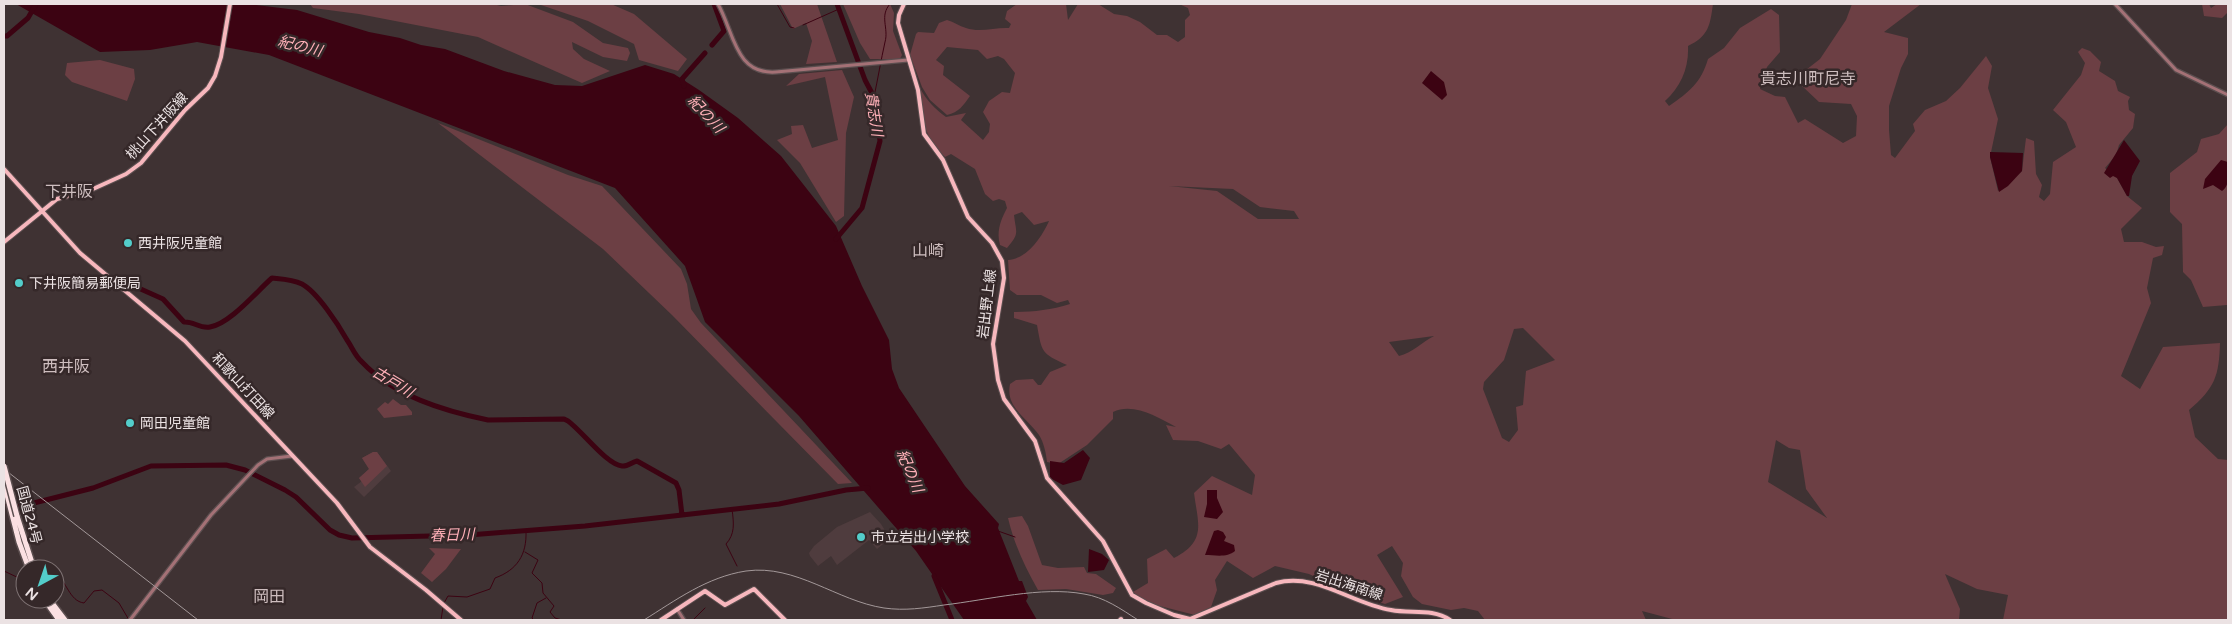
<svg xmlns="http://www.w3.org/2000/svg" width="2232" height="624" font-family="'Varela Round','Noto Sans JP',sans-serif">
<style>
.built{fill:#4f3c3e}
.green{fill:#6c3f44;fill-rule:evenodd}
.water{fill:#3c0312}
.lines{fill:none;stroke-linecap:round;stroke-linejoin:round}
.stream{stroke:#3c0312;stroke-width:1}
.river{stroke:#3c0312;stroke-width:5}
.minor-casing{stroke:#5b4e4f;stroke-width:5.5}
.major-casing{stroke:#5b4e4f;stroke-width:6}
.highway-casing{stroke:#5b4e4f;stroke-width:8}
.minor{stroke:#a47176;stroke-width:3}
.major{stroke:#f7b7bd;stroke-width:4}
.highway{stroke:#fbe0e2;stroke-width:5}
.rail{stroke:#a39899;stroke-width:1}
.highway-bridge-casing{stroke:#5b4e4f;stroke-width:8;stroke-linecap:butt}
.highway-bridge{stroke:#fbe0e2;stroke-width:5}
.poi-dot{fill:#53cdca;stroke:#352829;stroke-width:2}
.labels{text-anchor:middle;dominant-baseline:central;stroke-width:5;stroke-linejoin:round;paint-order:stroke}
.street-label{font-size:14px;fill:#ebe2e3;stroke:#352829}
.poi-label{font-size:14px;fill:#ebe2e3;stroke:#352829;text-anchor:start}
.water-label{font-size:15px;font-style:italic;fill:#ffb0b8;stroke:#352829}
.quarter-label{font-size:16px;fill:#cebebf;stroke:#352829}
</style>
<rect width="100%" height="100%" fill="#3f3233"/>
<path class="built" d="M373,452h4l14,19 -27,26 -10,-10 8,-6 -3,-3 10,-9 -7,-11z
M870,512l11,12 8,13 -1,3 -11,9 -8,-9 -32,25 -6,-9 -13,10 -8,-10 -1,-3 5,-7 23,-19z"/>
<path class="green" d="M310,4h183l8,2 24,-2 48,18 30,21 25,5 2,5 -3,8 -24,-4 -31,-15 1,7 11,10 26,12 -28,12 -104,-46 -119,-23 -46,-6z
M538,4h73l23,10 53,45 -9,12 -39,-11 -5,-16 -46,-23z
M780,4h37l20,58 -31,2 6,-23 -6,-18 -13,6z
M843,4h47l4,9 -1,18 9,24 -2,4h-30l-10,-16z
M1017,4h49l2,16 10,-16h20l16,10 13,2 13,6 17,13h10l11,7 7,-5v-17l5,-5 -2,-7 -9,-4h534c-3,21 -4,32 -25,42 1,22 -7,40 -23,55l4,5c20,-14 32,-23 39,-47l16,-11 16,-20 31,-19 8,6 1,37 -13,15 -7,22 15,7 10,1 13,26 7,-4 38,24 13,-7 1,-20 -6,-12 -32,-2 -18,-17 -4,-8 23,-18 26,-39 6,-16h69l-37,28 24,6v16l-7,14 -12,38v24l2,25 4,3 20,-27 -2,-7 12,-14 21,-9 14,-13 26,-32 6,10 -4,22 10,31 -8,38 8,34 24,-20 4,-33 8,3 2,33 6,11 -3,12 5,4 6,-7 3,-32 23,-15 -10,-25 -13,-12 28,-35 4,-12 -7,-11 4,-4 8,3 11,11 -2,9 16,10 3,10 12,6 -2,4 1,9 6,4 -2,14 -14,17 -3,10 -11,13 12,10 10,18 15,12 -21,21 3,13h18l14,5 8,-1 -2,9 -9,3 -6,30 4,15 -30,73 19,13 23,-42 57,-4c-1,33 -5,45 -31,67l6,27 23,22 10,1v160h-225l5,-25 -31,-6 -32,-15 15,35 -1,11h-283l-34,-9 4,9h-161l-7,-9 -14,-3 -13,2 -29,-6 -9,-7 -12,-21 2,-13 -11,-17 -15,9 26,42 -18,7 -42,-14 -34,-16 -34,-8 -22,12 -26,-17 -12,19 2,10 -6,17 -16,8 -43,-11 -10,-4 -9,-8 15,-9 -1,-24 19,-10 8,9c33,-17 24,-34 20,-65l18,-17 40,19 3,-20 -26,-31 -8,5 -23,-8 -25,-1 -7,-15 10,2c-18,-10 -43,-25 -63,-15v7l-26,26 -29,19 -11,-2c-1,-9 -3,-19 -8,-27 -12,-17 -34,-28 -29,-51l6,-4 17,-1 5,6h3l9,-13 17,-7c-26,-12 -25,-12 -30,-40l-23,-7v-6c19,0 37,-2 56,-8l-2,-4 -11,3 -16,-8h-24l-7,-5 -2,-30c19,-1 34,-23 41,-39l-15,4 -12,-13 -8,3c2,18 6,18 -7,33l-7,-3c-4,-13 1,-26 7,-37l-2,-7 -6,-2 -6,2 -8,-7 -10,-25 -24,-15 -6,3c-25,-27 -21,-35 -25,-69 6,12 15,21 26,29l20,-4 -5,7 22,20 6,-8 1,-8 -7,-12 6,-11 13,-9 8,1 5,-20 -11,-14 -6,-3 -11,3 -9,-9 -31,-3 -11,13 8,6 -1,9 27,21c-7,10 -11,16 -23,19l-17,-15 -8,-13 -12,-32 6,-21 2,-2 16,1 5,-10 8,-3c7,2 12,6 19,8 14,5 30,-1 43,0l2,-4 -6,-5 2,-8zM1169,186l64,3 27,18 34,4 5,8h-41l-41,-28zM1523,328l32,32 -29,11 -3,34 -7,2 2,23 -9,12 -7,-4 -19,-49 1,-7 20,-22 10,-31zM1434,336c-12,6 -22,17 -35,20l-10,-14zM1776,440l13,8 11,2 6,39 21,29 -59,-36z
M2202,4h7l2,4 6,-4h11v8l-6,6 -18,-2z
M100,60l34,9 1,10 -8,22 -55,-19 -7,-7 2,-12z
M842,70l12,27 -8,36 -2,83 -8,6 -36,-59 -23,-23 15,-6 -1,-8 12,-1 9,23 26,-8 -13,-63 -39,9 13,-12z
M438,123l130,52 34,11 79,83 6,15 4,25 10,14 151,160 -14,1 -166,-169 -69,-66z
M2228,124v185l-1,-4 -24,2 -12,-27 -8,-8 -1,-48 -12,-12v-39l27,-21 4,-13 18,-5z
M393,399l8,6h5l6,7v3l-28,3 -7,-9 8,-7 3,2z
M373,452h4l10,14 -22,21 -6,-9 10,-9 -7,-11z
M1022,516l6,10 14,39 16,3 26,-1 3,6 9,1 20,14 -3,5 -10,2 -37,-6 -28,1c-13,-23 -24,-46 -30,-72z
M429,548l32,1 -15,20 -14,13 -11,-9 14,-19z"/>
<path class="water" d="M16,4h231l50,6 72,22 31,6 21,7 24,4 59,22 51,14 27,1 63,-21 29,9 25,16 39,28 43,38 55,70 26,60 27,54 3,29 7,19 66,98 34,38 -1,4 21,53h3l6,16 -2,4 11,19h-73l-48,-69 -117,-135 -94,-94 -20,-56 -70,-78 -346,-133 -72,-13 -47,8 -50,2z
M1431,71l13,11 3,13 -5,5 -20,-17z
M2124,140l16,21 -8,15 -3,20h-2l-10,-18 -4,-2 -3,2 -6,-5z
M1990,152l33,1 -1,18 -14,15 -9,6 -9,-35z
M2221,160l7,2c0,11 3,22 -6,29l-9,-6 -10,4 2,-10z
M1083,450l7,8 -9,22 -18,5 -13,-7v-17l14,2z
M1207,490h10v8l6,14 -6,7 -13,-2 3,-13z
M1218,530l5,2 3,5 -2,4 10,4 1,6c-8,7 -20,4 -30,4l9,-24z
M1089,549l13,5 7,6 -5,10 -16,2z"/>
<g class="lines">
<path class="stream" d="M777,4l13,23 4,1
M803,25l36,-16
M874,97c4,-19 7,-37 11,-55 4,-14 -6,-26 5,-38
M732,509c2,15 3,25 -6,35l11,22
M998,531l17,6
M525,552l13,8 -6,13 10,10 1,10 11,13 -4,6 5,6 7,2
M4,571l17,8 4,-1
M55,573c12,8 14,28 29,30l10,-12 8,-1 17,13 10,17
M444,603l4,-7 19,1 23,-8 5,-11c22,-8 32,-23 31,-47
M441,620l2,-13
M534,620l-2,-2 5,-15 9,-5
M693,620l12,-12"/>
<path class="river" d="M4,36h3l21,-18 8,-14
M712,45l12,-14 -10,-27
M684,86l-2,-7 23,-26
M836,239l26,-31 18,-67 -6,-44 -9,-17 -28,-76
M125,282l38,17 21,23c9,-1 16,7 26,5 20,-3 47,-36 62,-49 11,1 20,1 30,6 15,8 36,40 45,56 5,7 8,16 15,22 32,34 82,49 126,58l76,-1 4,2c14,10 39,44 54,45 5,1 10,-4 15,-5l39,22 3,7 3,25
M4,502l8,3h14l67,-17 58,-22 75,-1 19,5 40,20 11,7 34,33 9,5 13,3 117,-3 116,-9 194,-22 67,-14 22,-2
M934,576l18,44"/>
<defs>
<path id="minor" d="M718,4c16,28 17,71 58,68l132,-12
M2115,4l61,66 52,25
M677,609l7,11
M130,620l81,-105 47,-50 9,-6 25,-3"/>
<path id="major" d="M904,4l-5,11 -1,8 20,67 6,44 19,26 25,57 24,26 10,18 2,17 -11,66 5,36 6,19 31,42 12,37 56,63 29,54 14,8 28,12 16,4 86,-36c40,-11 76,21 115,27 20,4 41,-2 59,10
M4,169l76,84 105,88 152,162 33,44 56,43 35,30
M4,242l53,-43 36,-10 33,-15 15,-11 44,-53 23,-22 7,-12 6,-19 9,-53
M661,620l44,-29 20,14 29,-16 31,31
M1120,620l1,-1"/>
<path id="highway" d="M4,483l15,59 10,27
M17,516l17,53
M44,599l15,21
M49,599l16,21"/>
</defs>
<use href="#minor" class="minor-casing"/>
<use href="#major" class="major-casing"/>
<use href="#highway" class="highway-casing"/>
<use href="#minor" class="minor"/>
<use href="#major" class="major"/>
<use href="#highway" class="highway"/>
<path class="rail" d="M4,469l194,151
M644,620c32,-20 63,-43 102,-49 50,-7 91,30 138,37 21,3 40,0 60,-3 43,-5 98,-19 140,-11 20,3 37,15 54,26"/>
<defs>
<path id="highway-bridge" d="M4,466l13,50"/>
</defs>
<use href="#highway-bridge" class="highway-bridge-casing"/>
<use href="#highway-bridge" class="highway-bridge"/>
</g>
<g class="poi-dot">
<circle cx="128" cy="243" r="5"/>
<circle cx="19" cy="283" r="5"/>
<circle cx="130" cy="423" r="5"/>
<circle cx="861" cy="537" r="5"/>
</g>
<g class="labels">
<g class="street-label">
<text transform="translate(157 126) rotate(-48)">桃山下井阪線</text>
<text transform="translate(987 304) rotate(-83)">岩出野上線</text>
<text transform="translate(243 386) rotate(47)">和歌山打田線</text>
<text transform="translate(29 515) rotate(75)">国道24号</text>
<text transform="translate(1349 585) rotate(18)">岩出海南線</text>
</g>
<g class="poi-label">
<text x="138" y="243">西井阪児童館</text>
<text x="29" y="283">下井阪簡易郵便局</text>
<text x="140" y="423">岡田児童館</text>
<text x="871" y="537">市立岩出小学校</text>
</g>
<g class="water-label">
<text transform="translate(300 46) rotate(14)">紀の川</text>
<text transform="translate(706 114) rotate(47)">紀の川</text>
<text transform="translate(874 114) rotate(81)">貴志川</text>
<text transform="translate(393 382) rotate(31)">古戸川</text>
<text transform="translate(910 471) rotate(67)">紀の川</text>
<text transform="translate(452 535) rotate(-2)">春日川</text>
</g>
<g class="quarter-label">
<text x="1808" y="79">貴志川町尼寺</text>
<text x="69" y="192">下井阪</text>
<text x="928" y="251">山崎</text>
<text x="66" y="367">西井阪</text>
<text x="269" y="597">岡田</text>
</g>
</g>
<rect width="2232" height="624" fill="none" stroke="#ebe2e3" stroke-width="10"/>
<g transform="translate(40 584) rotate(220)"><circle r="24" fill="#352829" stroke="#7e7273"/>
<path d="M0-4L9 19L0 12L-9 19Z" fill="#53cdca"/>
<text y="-8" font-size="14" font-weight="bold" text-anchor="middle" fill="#ebe2e3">N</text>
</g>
</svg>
